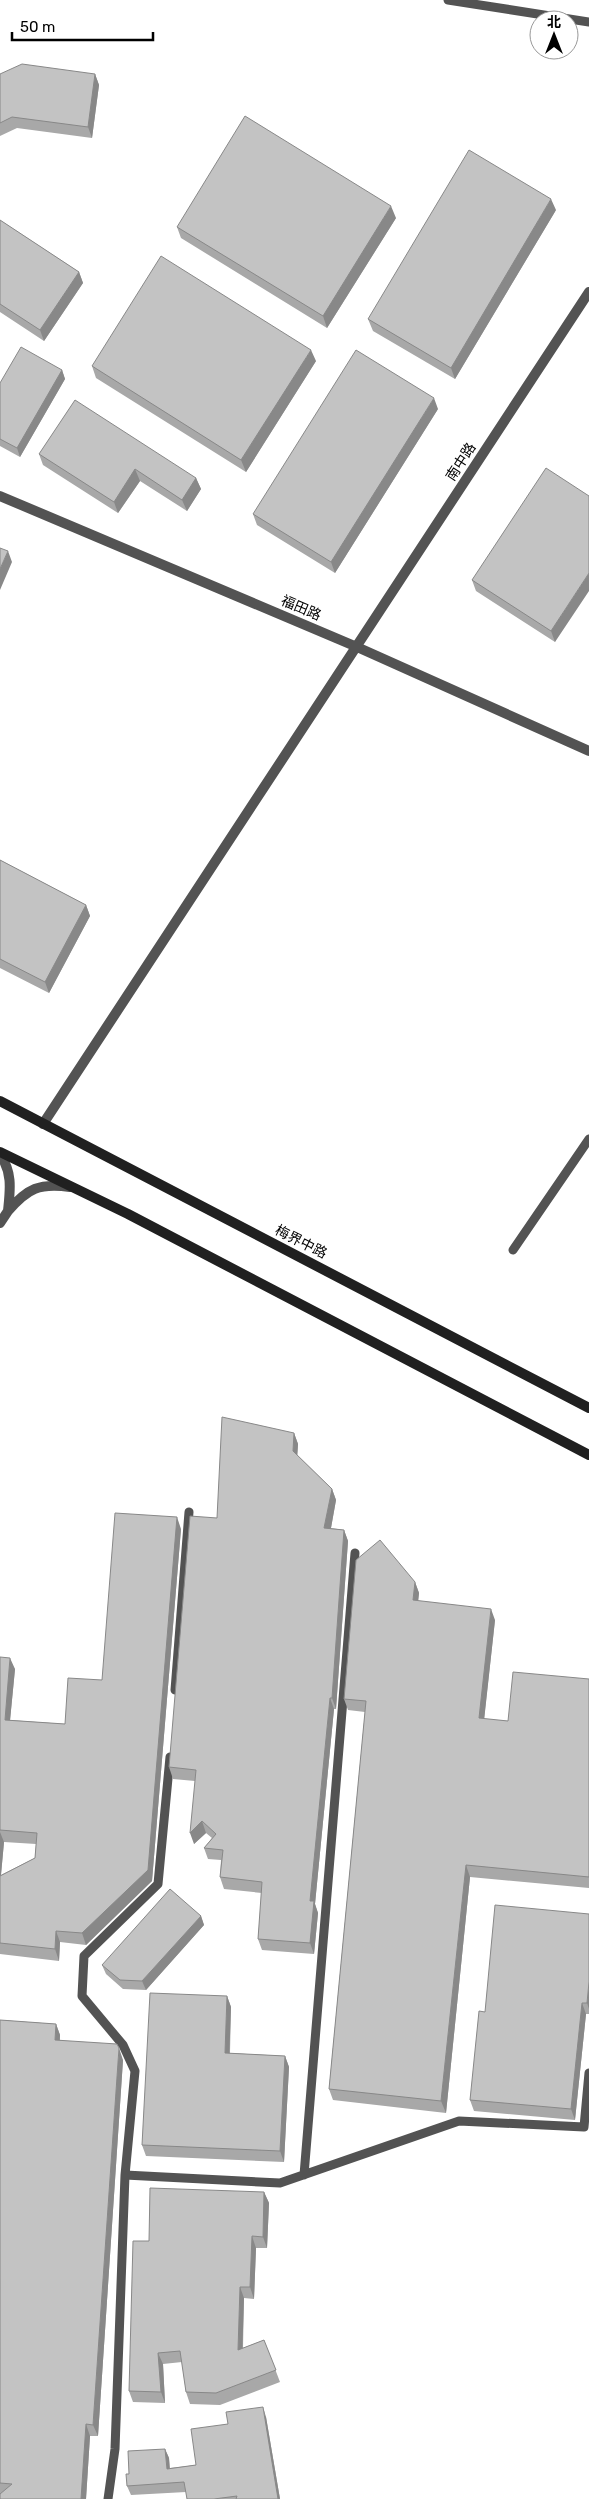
<svg xmlns="http://www.w3.org/2000/svg" width="589" height="2499" font-family="Rubik,'Noto Sans SC',sans-serif">
<style>
.lines{fill:none;stroke-linecap:round;stroke-linejoin:round}
.lane{stroke:#535353;stroke-width:9}
.street{stroke:#535353;stroke-width:10}
.secondary{stroke:#202020;stroke-width:10}
.wall{fill:#a8a8a8;fill-rule:evenodd}
.shaded-wall{fill:#888}
.building{fill:#c3c3c3;stroke:#888}
.labels{text-anchor:middle;dominant-baseline:central;stroke-width:4.5;stroke-linejoin:round;paint-order:stroke}
.street-label{font-size:14px;fill:#000;stroke:#fff}
</style>
<rect width="100%" height="100%" fill="#fff"/>
<g class="lines">
<path class="lane" d="M448,0l141,22
M513,1250l76,-111
M175,1690l14,-178
M125,2175l155,8 179,-62 125,6 5,-54
M304,2175l51,-622
M108,2499l7,-50 10,-274 10,-104 -12,-26 -41,-49 2,-40 74,-72 12,-127"/>
<path class="street" d="M0,496l357,151 232,104
M43,1124l546,-832
M0,1155c13,17 10,36 8,56 20,-23 31,-28 62,-24
M0,1223l8,-12"/>
<path class="secondary" d="M0,1101l589,307
M0,1152l128,62 461,241"/>
</g>
<path class="wall" d="M0,74h95l4,11 -7,53 -75,-10 -17,8z
M556,210l-101,169 -82,-48 -5,-12z
M396,218l-69,110 -146,-90 -4,-11z
M0,220l79,52 4,11 -39,58 -44,-29z
M316,361l-70,111 -150,-94 -4,-12z
M62,370l3,9 -45,78 -20,-11v-63z
M438,409l-103,164 -78,-48 -4,-11z
M39,454l157,24 5,11 -14,22 -47,-30 -22,32 -75,-48z
M589,496l-34,146 -79,-51 -4,-11z
M0,860l86,45 4,11 -41,77 -49,-25z
M294,1433l4,11 -1,11 35,34 4,11 -5,28 13,2 4,11 -12,168h-2l-19,195 3,9 -4,41 -52,-4 -4,-11 4,-46 -38,-4 -4,-12 1,-17 -13,-1 -4,-11 8,-10 -6,-5 -12,11 1,-63 -22,-2 -4,-12 48,-249z
M181,1529l-29,352 -66,64 -26,-3 -1,19 -59,-7v-297l15,12 -5,51 55,4 37,-44zM4,1842l32,2 -1,14 -34,17z
M415,1582l4,11 -1,8 77,19 -11,99 24,2 81,-42v209l-119,-11 -24,236 -113,-13 -4,-11 36,-377 -17,-2 -4,-11z
M589,1914v100h-3l-11,106 -101,-9 -4,-11 15,-88z
M201,1916l3,9 -58,65 -23,-1 -17,-15 -4,-9z
M227,1996l4,11 -1,46 55,3 4,11 -5,95 -138,-6 -4,-11z
M0,2020l56,4 4,11v5l63,20 -25,376h-8l-4,63 -86,-5z
M264,2192l5,11 -2,45h-11l-2,51 -10,-1 -1,50 21,-8 16,42 -60,23 -30,-1 -4,-12 -4,-30 -19,2 2,39 -32,-1 -4,-11 20,-150z
M266,2417l14,82h-93l-1,-7 -55,3 -4,-9 2,-12 36,-25 4,9 1,10 26,-3 32,-41z"/>
<path class="shaded-wall" d="M95,74l4,11 -7,53 -4,-11z
M551,199l5,11 -101,169 -4,-11z
M391,206l5,12 -69,110 -4,-12z
M79,272l4,11 -39,58 -4,-11z
M311,350l5,11 -70,111 -5,-12z
M62,370l3,9 -45,78 -3,-9z
M434,398l4,11 -103,164 -4,-11z
M135,469l5,12 -22,32 -4,-11z
M196,478l5,11 -14,22 -5,-11z
M8,551l4,11 -12,28v-21z
M589,573v18l-34,51 -4,-11z
M86,905l4,11 -41,77 -4,-11z
M294,1433l4,11 -1,18 -4,-11z
M332,1489l4,11 -7,39 -5,-11z
M177,1517l4,12 -29,352 -66,64 -4,-12z
M344,1530l4,11 -12,168 -4,-11z
M415,1582l4,11 -2,19 -4,-12z
M491,1609l4,11 -12,110 -4,-12z
M10,1658l5,11 -6,62 -4,-11z
M330,1698l4,11 -19,195 3,9 -4,41 -4,-11v-42z
M202,1821l4,12 -12,11 -4,-11z
M0,1832l4,10 -4,43z
M466,1865l4,12 -24,236 -5,-12z
M201,1916l3,9 -58,65 -4,-9z
M56,1931l4,11 -1,19 -4,-12z
M589,1982v27l-2,-6z
M227,1996l4,11 -2,57 -4,-11z
M582,2003l4,11 -11,106 -4,-11z
M56,2024l4,11 -1,16 -4,-11z
M119,2048l4,12 -25,376 -5,-11z
M285,2056l4,11 -5,95 -4,-11z
M264,2192l5,11 -2,45 -4,-11z
M252,2236l4,12 -2,51 -4,-12z
M240,2287l4,11 -2,63 -4,-11z
M158,2353l5,11 2,39 -4,-11z
M263,2407l3,10 14,82h-2z
M86,2424l4,12 -4,63h-5z
M165,2449l4,9 1,20 -3,-9z"/>
<path class="building" d="M22,64l73,10 -7,53 -76,-10 -12,6v-49z
M245,116l146,90 -68,110 -146,-89z
M469,150l82,49 -100,169 -83,-49z
M0,220l79,52 -39,58 -40,-26z
M161,256l150,94 -70,110 -149,-94z
M21,347l41,23 -45,78 -17,-9v-56z
M356,350l78,48 -103,164 -78,-48z
M75,400l121,78 -14,22 -47,-31 -21,33 -75,-48z
M546,468l43,28v77l-38,58 -79,-51z
M0,548l8,3 -8,18z
M0,860l86,45 -41,77 -45,-23z
M222,1417l72,16 -1,18 39,38 -8,39 20,2 -12,168h-2l-20,203h4l-4,42 -52,-4 4,-57 -42,-5 3,-27 -19,-2 12,-14 -14,-13 -12,12 6,-63 -27,-3 21,-251 27,2z
M115,1513l62,4 -29,353 -66,63 -26,-2 -1,18 -55,-6v-67l35,-18 2,-25 -37,-3v-173l10,1 -5,62 60,4 3,-46 34,2z
M380,1540l35,42 -2,18 78,9 -12,109 29,3 5,-49 76,7v198l-123,-12 -25,236 -112,-12 37,-388 -22,-2 12,-139z
M170,1889l31,27 -59,65 -22,-1 -18,-15z
M495,1905l94,9v68l-2,21h-5l-11,106 -101,-9 9,-89 6,1z
M150,1993l77,3 -2,57 60,3 -5,95 -138,-6z
M0,2020l56,4 -1,16 62,4 2,4 -26,377 -7,-1 -5,75h-81v-5l12,-10 -12,-1z
M150,2188l114,4 -1,45 -11,-1 -2,51h-10l-2,63 26,-10 12,30 -60,23 -30,-1 -6,-41 -22,2 3,39 -32,-1 4,-150h16z
M263,2407l15,92h-42l1,-3 -23,3h-27l-3,-17 -57,4 -1,-12h3l-1,-23 37,-2 2,20 29,-4 -5,-36 37,-5 -2,-12z"/>
<g class="labels">
<g class="street-label">
<text transform="translate(461 462) rotate(-57)">南中路</text>
<text transform="translate(301 608) rotate(23)">福田路</text>
<text transform="translate(301 1242) rotate(27)">梅界中路</text>
</g>
</g>
<g transform="translate(554 35)"><circle r="24" fill="#ffffff" stroke="#999999"/>
<path d="M0-4L9 19L0 12L-9 19Z" fill="#000000"/>
<text y="-8" font-size="14" font-weight="bold" text-anchor="middle" fill="#000000">北</text>
</g>
<path d="M12 32v8h141v-8" fill="none" stroke="#000000" stroke-width="2.5"/>
<text x="20" y="32" font-size="15" fill="#000000" stroke="#ffffff" stroke-width="4" paint-order="stroke">50 m</text>
</svg>
